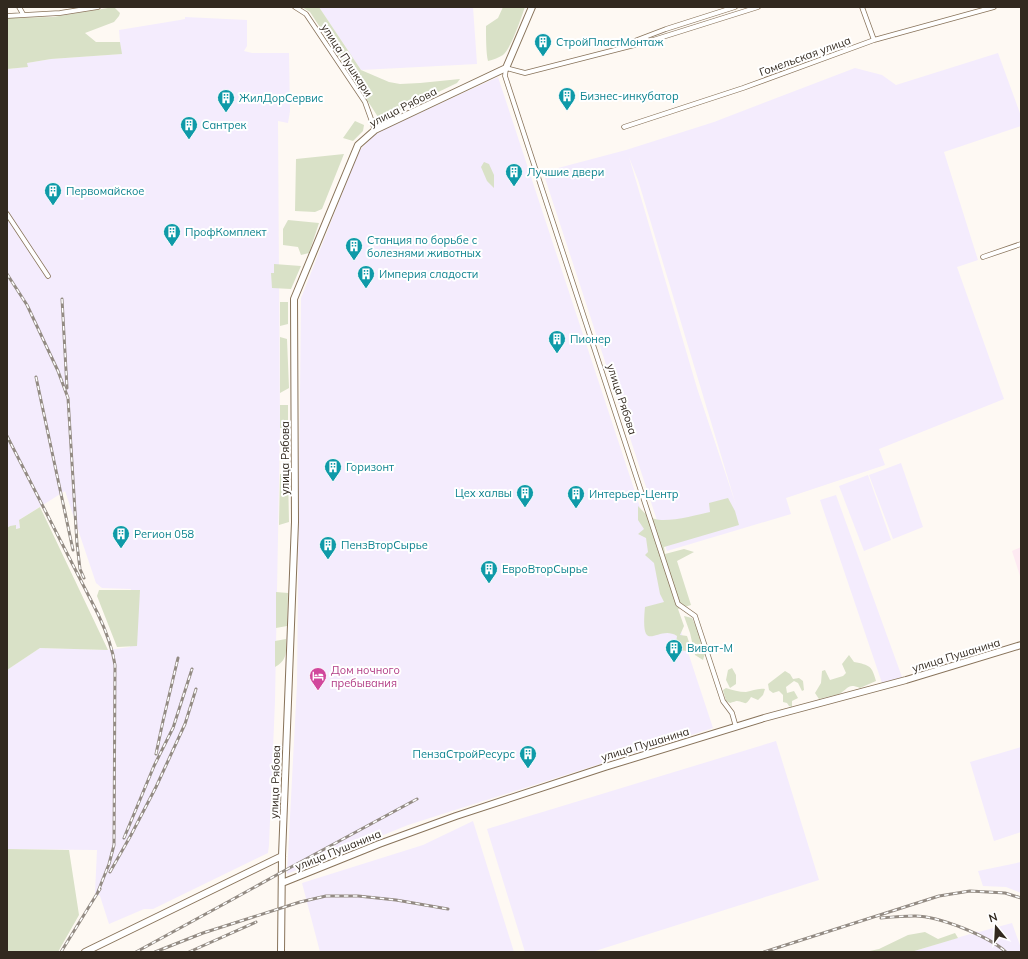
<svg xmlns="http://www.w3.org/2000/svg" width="1028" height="959" font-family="Mulish,sans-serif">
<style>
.industrial{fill:#f4ecfd;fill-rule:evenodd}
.education{fill:#feeaf2}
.green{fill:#d9e1c7}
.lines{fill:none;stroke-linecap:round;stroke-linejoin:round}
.street-casing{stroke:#88735a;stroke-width:5.5}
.secondary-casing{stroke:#88735a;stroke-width:8}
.street{stroke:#fff;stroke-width:4}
.secondary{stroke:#fff;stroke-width:6}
.rail-casing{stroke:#938b83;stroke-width:3}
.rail{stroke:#fff;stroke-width:1.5;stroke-dasharray:4.5;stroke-linecap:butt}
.labels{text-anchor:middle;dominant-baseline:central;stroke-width:4;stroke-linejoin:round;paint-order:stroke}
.culture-label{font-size:11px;fill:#0d838f;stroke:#fff;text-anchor:start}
.street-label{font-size:11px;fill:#32291f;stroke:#fff}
.hotel-label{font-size:11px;fill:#b23c85;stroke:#fff;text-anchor:start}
</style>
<rect width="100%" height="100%" fill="#fef9f3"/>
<path class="industrial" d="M319,7h154l4,57 -116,6z
M185,17l62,3v26l-3,5 8,2h37l1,58 -2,12 -10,-2 2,307 -5,273 -6,144 -1,8 -115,56h-9l-35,15 -9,-28 -5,-3 2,-43 -90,-1v-179l33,-22 68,2 22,-3 1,-58 -29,-1 -6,-5 -31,-92 -46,29 1,8 -4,1v-3h-6l-3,2v-459l20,-2v-4l24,-4 70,-5 -2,-24 61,-10 5,-1z
M998,53l23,63v10l-77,26 34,108 -21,7 47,132 -125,50 6,16 -99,33 5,16 -124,37 -124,-379 83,-22 88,-28 141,-54 27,7 14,10zM629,157l9,23 98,325 -39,-117z
M498,77l215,651 -305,97 -121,49 10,-190 4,-386 58,-147 17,-18z
M901,463l22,64 -30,12 -24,-64z
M868,475l23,65 -27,11 -25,-65z
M836,495l66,182 -20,6 -62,-183z
M776,741l43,139 -227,72h-67l-38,-123z
M1021,747v85l-27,9 -24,-79z
M473,821l41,131h-194l-18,-69 121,-38z
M1021,862v31l-15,-6 -23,-1 -5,-15z
M1012,923l9,25v4h-110l59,-18 3,1 3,-4 3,1z"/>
<path class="education" d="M1021,547v32l-9,-28z"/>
<path class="green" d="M114,7l6,6 -1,3 -5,6 -29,11 11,9h24l2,12 -71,5 -24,4 1,4 -21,2v-51l46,-1z
M302,7h17l42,63 28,12 11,2 20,-1 40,-4 -3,4 -77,37 -70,-108z
M503,7h22c-4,11 -14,42 -22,48 -5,3 -10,5 -15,6 -2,-7 -2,-26 -2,-35l12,-8z
M355,121l9,4 -1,6 -10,10 -10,-3z
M344,154l-22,55 -7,3 -20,-1 1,-52z
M484,162l5,2 5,11v13l-7,-7 -6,-14z
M288,220l31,3 -10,30 -8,2 -3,-8 -15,-2v-16z
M274,264l27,2 -10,23 -19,-1 -1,-15h3z
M280,302h8v22l-8,2z
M280,337l7,2 2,49 -9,5z
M280,405h8v23h-8z
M280,474h8l1,48 -10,3z
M728,498l7,13 4,14 -75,22 1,7 19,-5 10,3 -17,9 14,44 -13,4 6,17 -4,9 7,1 2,6 -2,9 -9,-1 -2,-7 1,-7c-19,-13 -37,23 -32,-29l19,-5 -4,-8 -6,-31 -9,-8 3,-3 -2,-14 -8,-4 6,-5 -6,-9v-14c5,5 9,11 17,13 12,4 42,-4 55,-7l-1,-9z
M40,507l68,143 -68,-2 -33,22v-142l3,-2 6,-1v4l4,-1 -1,-8z
M99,590h41l-3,56 -20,1 -20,-51z
M276,592l12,1 -1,33 -11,2z
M684,616l8,2c5,10 10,21 9,32l4,3 -2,7 -8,-5 -5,-22z
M286,639c0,12 2,21 -11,28v-26z
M849,655l5,7c16,3 18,4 22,19l-16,7c-13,-5 -11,1 -21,6 -6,2 -14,3 -20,5l-4,-6 6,-10 1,-12 3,-1 5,10 13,-4 3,-3 -4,-9z
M732,668l4,7v9l-6,4 -4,-8 2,-10z
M785,671l5,3 3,5 6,-1 4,3 1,9 -2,1 -4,-8 -4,-2 -8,6 1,6 7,-2 4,7 -6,3v6l-3,-1 -2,-3 -4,-1v-7l-4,-4 -6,2 -4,-3 -1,-6z
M726,688c6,2 13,4 20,4 7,-1 11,-4 19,-3l-2,6 -5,5 -7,-3c-6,10 -5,5 -14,4 -1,0 -7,2 -7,2l-4,-2 -3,-11z
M7,849l62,1 10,65 -21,37h-51z
M925,932l13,7 17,-6 3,5 -47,14h-46l14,-3 29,-14z"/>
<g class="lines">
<defs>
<path id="street" d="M19,7l4,7
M295,7l11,7 59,88 10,28
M862,7l12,33
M7,16l53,-3 38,-6
M624,45l42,-16 69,-22
M624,127l119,-39 131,-48 120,-33
M7,214l41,62
M983,257l38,-13
M736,727l-4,-14 -9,-12 -28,-85 -17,-12 -173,-528 1,-8 19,5 125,-32 108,-34"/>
<path id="secondary" d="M282,883l97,-39 77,-28 149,-49 159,-49 142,-38 115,-35
M85,952l197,-96
M281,952l1,-96 13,-334 -1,-223 64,-154 17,-15 131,-62 26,-61"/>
</defs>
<use href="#street" class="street-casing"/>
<use href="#secondary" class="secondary-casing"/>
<use href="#street" class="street"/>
<use href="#secondary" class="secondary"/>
<defs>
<path id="rail" d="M7,274l20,31 31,66 10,27 9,146 3,25 4,9
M62,299l5,89
M36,377l37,173
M7,436l91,178c8,17 14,32 17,51l-1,180 -5,19 -12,30
M156,754l7,-33 15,-63
M124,838l30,-72 19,-38 19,-59
M110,872l21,-37 25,-48 29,-63 11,-35
M881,918c11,-1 23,-2 34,-2 24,0 73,20 91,36
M61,952l39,-63
M136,952l99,-54 47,-26 135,-73
M155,952l48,-19 97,-31 26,-6h32l38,4 52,9
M189,952l67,-30
M764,952l175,-56 31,-5 35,2 16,5"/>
</defs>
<use href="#rail" class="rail-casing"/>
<use href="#rail" class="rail"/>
</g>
<defs>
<symbol id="building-pin" viewBox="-11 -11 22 30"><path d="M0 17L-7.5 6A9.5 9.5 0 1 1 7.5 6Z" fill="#0f9aa8" stroke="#fff"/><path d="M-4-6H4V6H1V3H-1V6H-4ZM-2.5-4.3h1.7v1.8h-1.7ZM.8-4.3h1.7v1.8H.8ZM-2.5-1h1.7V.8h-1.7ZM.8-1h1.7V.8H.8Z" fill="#fff"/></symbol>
<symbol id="hotel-pin" viewBox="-11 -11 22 30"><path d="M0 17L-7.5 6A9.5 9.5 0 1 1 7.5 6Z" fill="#d1479c" stroke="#fff"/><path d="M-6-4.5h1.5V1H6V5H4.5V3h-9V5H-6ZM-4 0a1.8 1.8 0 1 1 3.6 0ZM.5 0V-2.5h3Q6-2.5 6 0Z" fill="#fff"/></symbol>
</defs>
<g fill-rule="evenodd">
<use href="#building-pin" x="533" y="32" width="20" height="27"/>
<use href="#building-pin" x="557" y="86" width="20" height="27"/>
<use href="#building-pin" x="216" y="88" width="20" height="27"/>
<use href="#building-pin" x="179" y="115" width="20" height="27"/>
<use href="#building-pin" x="504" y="162" width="20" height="27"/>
<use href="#building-pin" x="43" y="181" width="20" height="27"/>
<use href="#building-pin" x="162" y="222" width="20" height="27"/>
<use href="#building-pin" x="344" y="236" width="20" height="27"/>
<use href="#building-pin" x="356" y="264" width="20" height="27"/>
<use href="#building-pin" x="547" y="329" width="20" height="27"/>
<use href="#building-pin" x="323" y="457" width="20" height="27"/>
<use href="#building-pin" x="515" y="483" width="20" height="27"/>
<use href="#building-pin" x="566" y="484" width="20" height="27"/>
<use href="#building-pin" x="111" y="524" width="20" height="27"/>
<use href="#building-pin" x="318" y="535" width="20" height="27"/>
<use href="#building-pin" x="479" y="559" width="20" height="27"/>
<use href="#building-pin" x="664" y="638" width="20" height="27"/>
<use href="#hotel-pin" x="308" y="666" width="20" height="27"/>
<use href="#building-pin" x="518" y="744" width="20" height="27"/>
</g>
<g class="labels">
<g class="culture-label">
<text x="556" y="42">СтройПластМонтаж</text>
<text x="580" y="96">Бизнес-инкубатор</text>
<text x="239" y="98">ЖилДорСервис</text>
<text x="202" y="125">Сантрек</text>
<text x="527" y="172">Лучшие двери</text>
<text x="66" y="191">Первомайское</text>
<text x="185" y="232">ПрофКомплект</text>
<text x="367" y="240">Станция по борьбе с<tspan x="367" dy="13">болезнями животных</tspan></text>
<text x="379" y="274">Империя сладости</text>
<text x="570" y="339">Пионер</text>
<text x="346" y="467">Горизонт</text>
<text x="512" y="493" text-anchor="end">Цех халвы</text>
<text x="589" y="494">Интерьер-Центр</text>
<text x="134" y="534">Регион 058</text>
<text x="341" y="545">ПензВторСырье</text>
<text x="502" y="569">ЕвроВторСырье</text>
<text x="687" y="648">Виват-М</text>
<text x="515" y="754" text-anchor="end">ПензаСтройРесурс</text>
</g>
<g class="street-label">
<text transform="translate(805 56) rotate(-20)">Гомельская улица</text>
<text transform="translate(347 60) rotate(57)">улица Пушкари</text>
<text transform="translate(403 107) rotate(-27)">улица Рябова</text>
<text transform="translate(622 399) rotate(72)">улица Рябова</text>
<text transform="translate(285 458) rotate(-90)">улица Рябова</text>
<text transform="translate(956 655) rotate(-17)">улица Пушанина</text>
<text transform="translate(645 744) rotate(-17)">улица Пушанина</text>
<text transform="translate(275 782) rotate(-88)">улица Рябова</text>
<text transform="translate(338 850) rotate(-22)">улица Пушанина</text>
</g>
<g class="hotel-label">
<text x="331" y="670">Дом ночного<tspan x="331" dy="13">пребывания</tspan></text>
</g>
</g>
<rect width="1028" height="959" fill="none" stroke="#32291f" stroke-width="16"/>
<g transform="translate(996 927) rotate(342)" stroke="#ffffff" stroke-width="3" paint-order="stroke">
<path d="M0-3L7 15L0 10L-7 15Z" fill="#32291f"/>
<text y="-6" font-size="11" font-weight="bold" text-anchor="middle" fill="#32291f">N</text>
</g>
</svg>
